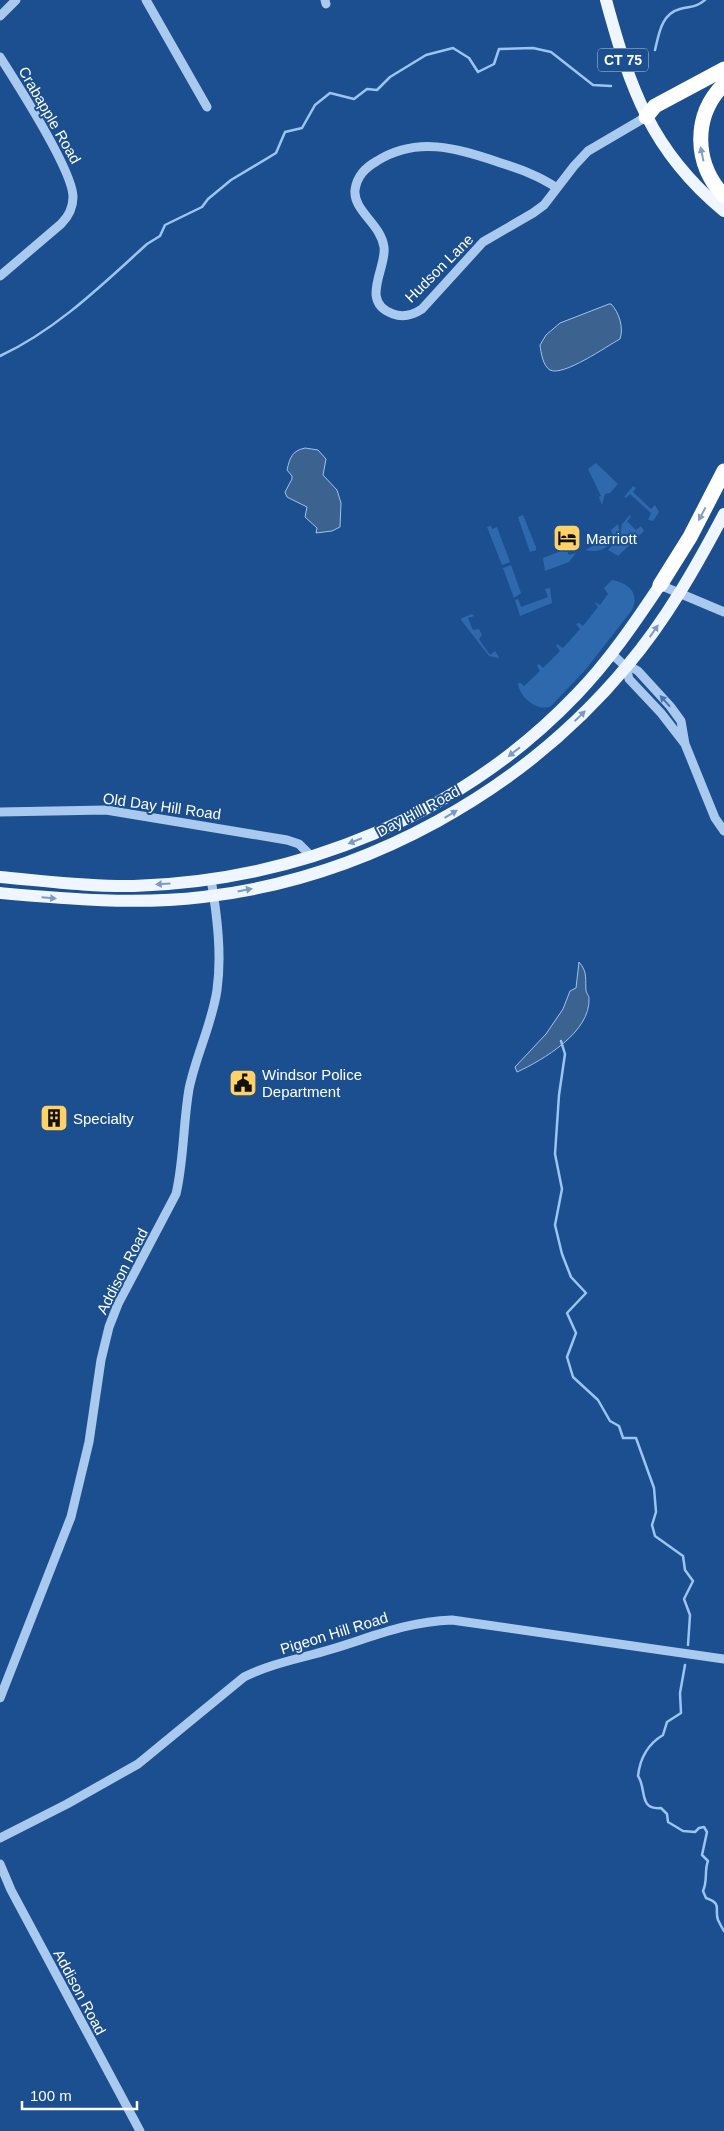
<svg xmlns="http://www.w3.org/2000/svg" width="724" height="2131" font-family="Helvetica,sans-serif">
<style>
.green{fill:#2e69ad}
.water{fill:#3c6290;stroke:#9cc4f0}
.lines{fill:none;stroke-linecap:round;stroke-linejoin:round}
.stream{stroke:#9cc4f0;stroke-width:2.5}
.minor{stroke:#a9c9ee;stroke-width:9}
.major{stroke:#f0f6ff;stroke-width:12}
.highway{stroke:#fff;stroke-width:15}
.oneway{fill:#829ec1}
.oneway2{fill:#7b9ac1}
.oneway3{fill:#4674ac}
.labels{text-anchor:middle;dominant-baseline:central;stroke-width:4;stroke-linejoin:round;paint-order:stroke}
.shield{fill:#1b4f8f;stroke:#bbcadd;stroke-width:1}
.shield-label{font-size:14px;font-weight:bold;fill:#fff}
.street-label{font-size:15px;fill:#fff;stroke:#1b4f8f}
.poi-label{font-size:15px;fill:#fff;stroke:#1b4f8f;text-anchor:start}
</style>
<rect width="100%" height="100%" fill="#1b4f8f"/>
<path class="green" d="M596,463l22,21 -8,9 -5,1 -3,11 -3,-8 2,-1 -13,-27z
M633,486l3,2 -3,4 18,17 4,-4 4,7 -6,9 -5,-1 3,-7 -21,-19 -4,4 -2,-1z
M523,515l13,32v3l-6,2 -12,-35z
M630,515l1,2 -4,4 9,9 5,-4 3,5 -26,25 -10,-6 12,-14 2,-12z
M618,524l2,9c-10,13 -18,21 -35,17l8,-4 -2,-4 21,-8 -1,-4z
M491,526l1,3 5,-2 13,35 -8,3 -15,-38z
M566,549l3,6 7,-2 -7,9 -24,9 -2,-13z
M511,565l10,28 -7,5 -11,-30z
M612,580c16,3 28,12 20,30l-46,59 -35,37c-13,7 -32,-9 -33,-23h3l3,3 16,-15 -3,-5 2,-2 4,4 17,-17 -4,-5 1,-2 6,4 17,-19 -4,-5 3,-1 4,3 15,-19 -4,-5 6,3 8,-11 -4,-6z
M550,588l2,15 -32,13 -5,-16 3,-1 3,8 27,-10 -3,-8z
M472,614l2,2 -6,2 5,12 6,-1 3,6 -3,4 11,16 5,-4 4,6 -1,1 -9,-2 -28,-36 1,-2z"/>
<path class="water" d="M609,304h2c8,8 13,24 9,35 -13,7 -57,38 -70,31 -7,-4 -9,-17 -10,-25l6,-10 14,-12z
M305,448l13,2 8,9 -3,16 14,15 4,13 -1,24 -8,4 -16,2 1,-5 -12,-11 2,-10 -20,-10 -2,-5 7,-13v-3l-5,-6c3,-13 5,-19 18,-22z
M579,962c9,10 6,18 7,29 1,3 3,5 3,7 2,34 -46,62 -72,74l-2,-5 31,-33 17,-25 7,-18 6,-3z"/>
<g class="lines">
<path class="stream" d="M655,50c4,-16 6,-36 25,-41 11,-3 15,-1 25,-9
M0,356c56,-26 102,-71 147,-112l13,-8 5,-11 37,-18 6,-8 23,-19 45,-27 9,-21 17,-4 13,-23 15,-12 24,6 13,-10 10,1 13,-13 36,-22 27,-7 16,10 9,14 16,-8 5,-15 34,-1 18,4 42,33 18,1
M561,1041l4,13 -6,41 -4,59 7,35 -7,36 7,29 9,23 15,16 -19,20 9,20 -9,24 6,20 25,23 12,21 9,5 4,12h13l18,50 2,24 -4,13 3,11 28,20 2,14 8,11 -9,18 6,16 -2,30
M685,1665l-5,28 1,20 -14,9 -4,13c-15,9 -23,23 -25,41 9,13 0,34 23,32l6,6 1,8 15,9 12,1 4,-4 5,-1 3,5 -5,23 6,6c-4,10 0,19 -5,30l3,7c17,6 8,10 12,22 2,4 4,8 6,11"/>
<path class="minor" d="M146,0l61,107
M325,0l1,4
M0,16l16,-16
M0,57c16,25 73,114 73,140 0,10 -5,20 -12,27l-61,52
M557,188c-19,-13 -38,-19 -59,-26 -42,-14 -81,-26 -121,-1 -12,7 -20,15 -22,29 -2,21 26,34 29,57 3,21 -25,55 9,67 11,4 20,1 29,-5l61,-67 50,-29 11,-8 30,-39 14,-15 58,-34
M660,585l64,27
M611,653l15,14 7,1 5,3 32,35 11,15 4,23 19,47 11,27 9,13
M626,667l3,12 32,34 24,31
M0,812l106,-2 181,30 12,4 13,13
M0,1698l71,-181 18,-75 12,-82 8,-33 9,-23 58,-110c8,-34 7,-70 13,-105 7,-34 23,-65 28,-99 5,-36 0,-75 -6,-111
M0,1838l67,-34 71,-40 106,-87c28,-14 59,-19 88,-28 43,-13 74,-27 120,-29l272,39
M0,1864l11,26 129,241"/>
<path class="major" d="M606,0c24,88 45,151 118,211
M0,877c45,4 90,10 134,9 165,-5 327,-71 442,-191 32,-33 58,-71 84,-110
M0,893c68,6 135,12 203,4 163,-19 319,-105 424,-231 39,-46 69,-99 97,-152"/>
<path class="highway" d="M724,84c-32,32 -30,80 0,112
M646,117l9,-11 69,-37
M660,585l30,-48 34,-66"/>
</g>
<defs><path id="oneway-solid" d="M-6-.8H1V-3.2L6.5 0L1 3.2V.8H-6Z" transform="scale(1.25)"/></defs>
<g class="oneway">
<use href="#oneway-solid" transform="translate(702 154) rotate(-102)"/>
<use href="#oneway-solid" transform="translate(702 514) rotate(118)"/>
</g>
<g class="oneway2">
<use href="#oneway-solid" transform="translate(654 631) rotate(-55)"/>
<use href="#oneway-solid" transform="translate(580 716) rotate(-44)"/>
<use href="#oneway-solid" transform="translate(514 752) rotate(142)"/>
<use href="#oneway-solid" transform="translate(451 814) rotate(-31)"/>
<use href="#oneway-solid" transform="translate(355 841) rotate(158)"/>
<use href="#oneway-solid" transform="translate(163 884) rotate(176)"/>
<use href="#oneway-solid" transform="translate(245 890) rotate(-11)"/>
<use href="#oneway-solid" transform="translate(49 898) rotate(5)"/>
</g>
<use class="oneway3" href="#oneway-solid" transform="translate(665 701) rotate(-132)"/>
<defs>
<symbol id="hotel-square" viewBox="-11 -11 22 22"><rect x="-9" y="-9" width="18" height="18" rx="4" fill="#ffd166" stroke="#1b4f8f"/><path d="M-6-4.5h1.5V1H6V5H4.5V3h-9V5H-6ZM-4 0a1.8 1.8 0 1 1 3.6 0ZM.5 0V-2.5h3Q6-2.5 6 0Z" fill="#111"/></symbol>
<symbol id="civic-square" viewBox="-11 -11 22 22"><rect x="-9" y="-9" width="18" height="18" rx="4" fill="#ffd166" stroke="#1b4f8f"/><path d="M-.6-6.5H3V-4.5H.6V-3L4-1V1h2V6H-6V1h2V-1L-.6-3ZM-1.2 2.5V6h2.4V2.5Z" fill="#111"/></symbol>
<symbol id="building-square" viewBox="-11 -11 22 22"><rect x="-9" y="-9" width="18" height="18" rx="4" fill="#ffd166" stroke="#1b4f8f"/><path d="M-4-6H4V6H1V3H-1V6H-4ZM-2.5-4.3h1.7v1.8h-1.7ZM.8-4.3h1.7v1.8H.8ZM-2.5-1h1.7V.8h-1.7ZM.8-1h1.7V.8H.8Z" fill="#111"/></symbol>
</defs>
<g fill-rule="evenodd">
<use href="#hotel-square" x="551" y="522" width="32" height="32"/>
<use href="#civic-square" x="227" y="1067" width="32" height="32"/>
<use href="#building-square" x="38" y="1102" width="32" height="32"/>
</g>
<g class="labels">
<rect class="shield" x="598" y="48.5" width="50" height="23" rx="4"/>
<g class="shield-label">
<text x="623" y="60">CT 75</text>
</g>
<g class="street-label">
<text transform="translate(50 115) rotate(60)">Crabapple Road</text>
<text transform="translate(439 268) rotate(-45)">Hudson Lane</text>
<text transform="translate(162 806) rotate(8)">Old Day Hill Road</text>
<text transform="translate(418 811) rotate(-28)">Day Hill Road</text>
<text transform="translate(122 1271) rotate(-63)">Addison Road</text>
<text transform="translate(334 1633) rotate(-17)">Pigeon Hill Road</text>
<text transform="translate(80 1992) rotate(62)">Addison Road</text>
</g>
<g class="poi-label">
<text x="586" y="538">Marriott</text>
<text x="262" y="1074">Windsor Police<tspan x="262" dy="17">Department</tspan></text>
<text x="73" y="1118">Specialty</text>
</g>
</g>
<path d="M22 2101v8h115v-8" fill="none" stroke="#ffffff" stroke-width="2.5"/>
<text x="30" y="2101" font-size="15" fill="#ffffff" stroke="#1b4f8f" stroke-width="4" paint-order="stroke">100 m</text>
</svg>
